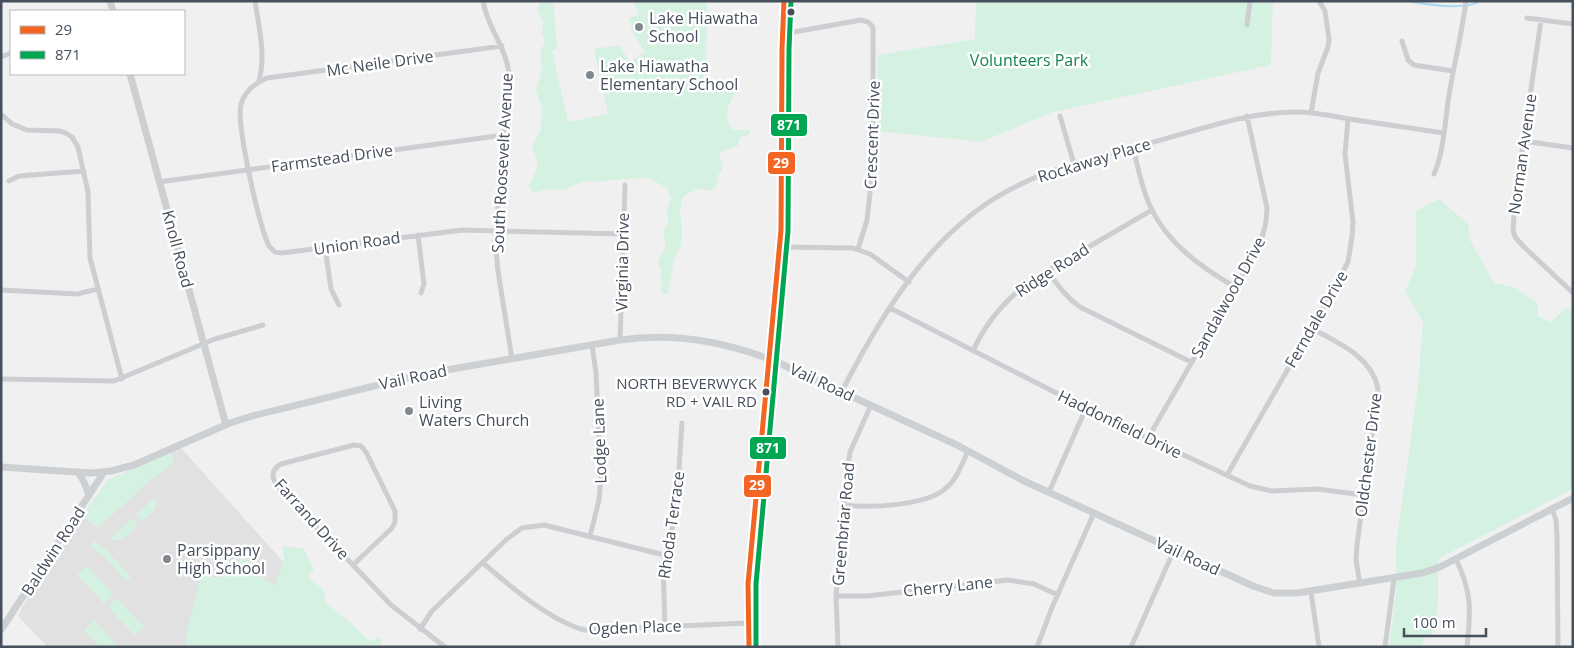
<svg xmlns="http://www.w3.org/2000/svg" width="1574" height="648" font-family="'Open Sans',sans-serif">
<style>
.education{fill:#e2e1e2}
.green{fill:#d4f1e1}
.lines{fill:none;stroke-linecap:round;stroke-linejoin:round}
.stream{stroke:#a7daef;stroke-width:2}
.street{stroke:#ccced1;stroke-width:5}
.secondary{stroke:#ccd0d3;stroke-width:7}
.bus-1-casing{stroke:#fff;stroke-width:9}
.bus-2-casing{stroke:#fff;stroke-width:9}
.bus-1{stroke:#f26522;stroke-width:5}
.bus-2{stroke:#00a651;stroke-width:5}
.bus-dot{fill:#46505d;stroke:#fff;stroke-width:2}
.poi-dot{fill:#828890;stroke:#fff;stroke-width:2}
.labels{text-anchor:middle;dominant-baseline:central;stroke-width:5;stroke-linejoin:round;paint-order:stroke}
.bus-label{font-size:15px;fill:#46505d;stroke:#fff;text-anchor:end}
.poi-label{font-size:16px;fill:#46505d;stroke:#fff;text-anchor:start}
.park-label{font-size:16px;fill:#148254;stroke:#fff}
.street-label{font-size:16px;fill:#46505d;stroke:#fff}
.line-badge{stroke:#fff;stroke-width:2}
.badge-label{font-size:14px;text-anchor:middle;font-weight:bold;fill:#fff}
</style>
<rect width="100%" height="100%" fill="#f1f0f0"/>
<path class="education" d="M181,448l150,167 39,32h-322l-30,-31 5,-11 61,-92 24,-33z"/>
<path class="green" d="M540,1h13l4,48 -5,1 16,72 40,-8 -14,-65 25,-4 11,17 15,-10 -12,-19 -4,-15 10,-3 -6,-14h74l-1,85c12,-3 20,-7 31,3l-6,11 -1,4 -2,1 -1,17 2,1 1,5 6,2h15l-3,5 -8,2 -2,9 -17,6 -2,6 4,4 -1,8 -5,7 1,6 -3,5 -6,3 -10,-3 -17,9 -2,16 2,18 -1,14 -7,15 -6,34h-6l-1,-24 -3,-6 2,-7 5,-8 -1,-20 4,-5 -1,-14 4,-11 -4,-11 -18,-10 -68,4 -16,8 -17,-1 -14,4 -6,-7c10,-15 12,-22 4,-39l9,-18 1,-21 -6,-18 6,-23 -2,-16 5,-8 -3,-10 1,-12 -6,-10z
M976,1h297l-2,64 -218,47 -72,30 -104,-11 1,-76 97,-16z
M1439,199l29,25 2,16 24,43 24,6 20,15v12l13,6 16,-15 6,7v175l-135,70v40l-2,32 -13,6 -1,10h-33l7,-54v-47l22,-160 5,-64 -18,-31 11,-25v-55z
M171,452l3,8 -1,3 -22,17 -52,47c-7,-2 -13,-7 -15,-14l24,-33z
M155,497c5,12 -5,17 -12,24l-7,-6z
M132,518l6,7c-8,9 -15,18 -28,14z
M95,541l10,8 26,28 -4,4 -26,-28 -1,1 -10,-8z
M282,546l22,3 10,21 -5,5 2,5 12,9 3,14 26,21 17,17 9,-3 3,1 1,8h-196l-1,-2 3,-20 10,-34 2,-24 9,9 12,2 22,-21 9,7 -3,7 26,14 9,-26z
M87,566l27,29 -10,9 -27,-30z
M117,598l27,29 -10,8 -26,-28z
M94,620l25,27h-19l-16,-17z"/>
<g class="lines">
<path class="stream" d="M1407,1c18,3 58,10 73,0"/>
<path class="street" d="M255,1c4,27 11,54 4,80
M483,1c4,26 22,44 26,72l-14,167 3,31 14,88
M1527,18l46,6
M1541,20l-26,180 -2,31 2,6 8,9 50,47
M1247,25l3,-24
M783,34l78,-14 7,2 5,5v139l-6,54 -9,29
M1402,41l6,19 6,5 39,6
M502,46l-235,32c-12,5 -22,13 -26,26 -5,21 18,121 28,142l6,6 7,1 180,-23 161,4
M1,57l10,-4
M1311,113l7,-40 10,-26 1,-8 -4,-28 -6,-10
M1,114l11,10 15,6 32,1 7,2 6,4 6,10 10,45 2,66 32,121
M1060,116l14,48
M1523,141l50,7
M1133,148c5,19 9,42 18,60 17,36 50,59 84,79
M1434,174c10,-22 11,-54 15,-79 5,-31 13,-62 17,-94
M9,181l10,-5 65,-5
M159,182l345,-47
M418,235l6,49 -3,9
M325,247l6,42 8,16
M780,247l73,1 17,6 39,28
M1048,270c9,16 18,27 32,37l111,55
M1,290l76,4 21,-5
M890,308l221,113 139,65 22,5 45,-2 47,6
M1311,328c27,15 60,28 67,60l-21,157 -1,15 4,24
M620,340l5,-155
M973,351c13,-29 33,-52 59,-71l120,-70
M1,379l113,2 101,-42 48,-14
M842,391c41,-80 94,-168 179,-207 41,-20 86,-29 129,-41 50,-13 95,-31 147,-31 18,0 35,4 53,7 31,5 62,9 93,14
M1148,438l111,-192c5,-13 8,-24 8,-38l-20,-92
M354,445l7,1 5,6 29,59v11l-3,6 -39,37 -69,-71c-9,-10 -18,-21 -3,-30z
M1227,475l107,-186 14,-27 4,-25 1,-15 -8,-68 3,-35
M1049,492l37,-84
M844,505c25,3 83,1 102,-17 11,-9 16,-24 22,-37
M1552,509l4,11 1,16 1,111
M590,536l9,-36 2,-23 -5,-104 -4,-28
M1456,559c16,34 15,51 11,88
M483,563c27,23 66,57 101,67l164,-7
M353,565l38,40 54,42
M1311,592l8,55
M836,596h31l141,-16 26,4 24,11
M665,626l-2,-62 13,-50 6,-91
M420,629l12,-18 75,-72 15,-11 22,-3 120,30
M838,647l-2,-51 12,-129 2,-15 21,-47
M1037,647l16,-42 41,-92
M1131,647l43,-97
M1385,647l9,-68"/>
<path class="secondary" d="M110,1l3,10
M130,74l96,351
M1,467l90,6 20,-2 23,-6 96,-42 22,-7 171,-42 197,-34c55,-8 108,2 159,23l178,82 65,35 231,106 21,7h23l125,-20 18,-6 133,-69
M78,472l6,10 5,13
M1,630l103,-158
M749,647l-1,-63 20,-226 13,-128 1,-181 2,-48"/>
<defs>
<path id="bus-1" d="M749,647l-1,-63 33,-354 1,-181 2,-48"/>
<path id="bus-2" d="M756,647v-63l32,-353 1,-182 2,-48"/>
</defs>
<use href="#bus-1" class="bus-1-casing"/>
<use href="#bus-2" class="bus-2-casing"/>
<use href="#bus-1" class="bus-1"/>
<use href="#bus-2" class="bus-2"/>
</g>
<g class="bus-dot">
<circle cx="791" cy="12" r="4.5"/>
<circle cx="766" cy="392" r="4.5"/>
</g>
<g class="poi-dot">
<circle cx="639" cy="27" r="5"/>
<circle cx="590" cy="75" r="5"/>
<circle cx="409" cy="411" r="5"/>
<circle cx="167" cy="559" r="5"/>
</g>
<g class="labels">
<g class="bus-label">
<text x="757" y="383">NORTH BEVERWYCK<tspan x="757" dy="18">RD + VAIL RD</tspan></text>
</g>
<g class="poi-label">
<text x="649" y="18">Lake Hiawatha<tspan x="649" dy="18">School</tspan></text>
<text x="600" y="66">Lake Hiawatha<tspan x="600" dy="18">Elementary School</tspan></text>
<text x="419" y="402">Living<tspan x="419" dy="18">Waters Church</tspan></text>
<text x="177" y="550">Parsippany<tspan x="177" dy="18">High School</tspan></text>
</g>
<g class="park-label">
<text x="1029" y="60">Volunteers Park</text>
</g>
<g class="street-label">
<text transform="translate(380 63) rotate(-8)">Mc Neile Drive</text>
<text transform="translate(872 135) rotate(-88)">Crescent Drive</text>
<text transform="translate(1522 154) rotate(-82)">Norman Avenue</text>
<text transform="translate(332 158) rotate(-8)">Farmstead Drive</text>
<text transform="translate(1094 160) rotate(-17)">Rockaway Place</text>
<text transform="translate(502 163) rotate(-87)">South Roosevelt Avenue</text>
<text transform="translate(357 243) rotate(-8)">Union Road</text>
<text transform="translate(178 249) rotate(75)">Knoll Road</text>
<text transform="translate(622 262) rotate(-89)">Virginia Drive</text>
<text transform="translate(1052 270) rotate(-33)">Ridge Road</text>
<text transform="translate(1228 297) rotate(-61)">Sandalwood Drive</text>
<text transform="translate(1316 319) rotate(-60)">Ferndale Drive</text>
<text transform="translate(413 377) rotate(-12)">Vail Road</text>
<text transform="translate(822 382) rotate(25)">Vail Road</text>
<text transform="translate(1120 424) rotate(26)">Haddonfield Drive</text>
<text transform="translate(599 441) rotate(-92)">Lodge Lane</text>
<text transform="translate(1368 455) rotate(-83)">Oldchester Drive</text>
<text transform="translate(312 519) rotate(48)">Farrand Drive</text>
<text transform="translate(843 524) rotate(-85)">Greenbriar Road</text>
<text transform="translate(671 525) rotate(-82)">Rhoda Terrace</text>
<text transform="translate(53 551) rotate(-57)">Baldwin Road</text>
<text transform="translate(1188 556) rotate(25)">Vail Road</text>
<text transform="translate(948 586) rotate(-6)">Cherry Lane</text>
<text transform="translate(635 627) rotate(-2)">Ogden Place</text>
</g>
</g>
<g class="line-badge">
<rect x="770" y="113" width="38" height="24" rx="5" fill="#00a651"/>
<rect x="767" y="151" width="29" height="24" rx="5" fill="#f26522"/>
<rect x="749" y="436" width="38" height="24" rx="5" fill="#00a651"/>
<rect x="743" y="474" width="29" height="24" rx="5" fill="#f26522"/>
</g>
<g class="badge-label">
<text x="789" y="130">871</text>
<text x="781" y="168">29</text>
<text x="768" y="453">871</text>
<text x="757" y="490">29</text>
</g>
<rect width="1574" height="648" fill="none" stroke="#46505d" stroke-width="5"/>
<rect x="10" y="10" width="175" height="65" fill="#ffffff" stroke="#b5b9be"/>
<rect x="20" y="26" width="25" height="8" fill="#f26522" stroke="#b5b9be"/>
<text x="55" y="35" font-size="15" fill="#46505d">29</text>
<rect x="20" y="51" width="25" height="8" fill="#00a651" stroke="#b5b9be"/>
<text x="55" y="60" font-size="15" fill="#46505d">871</text>
<path d="M1404 628v8h82v-8" fill="none" stroke="#46505d" stroke-width="2.5"/>
<text x="1412" y="628" font-size="15" fill="#46505d" stroke="#ffffff" stroke-width="4" paint-order="stroke">100 m</text>
</svg>
